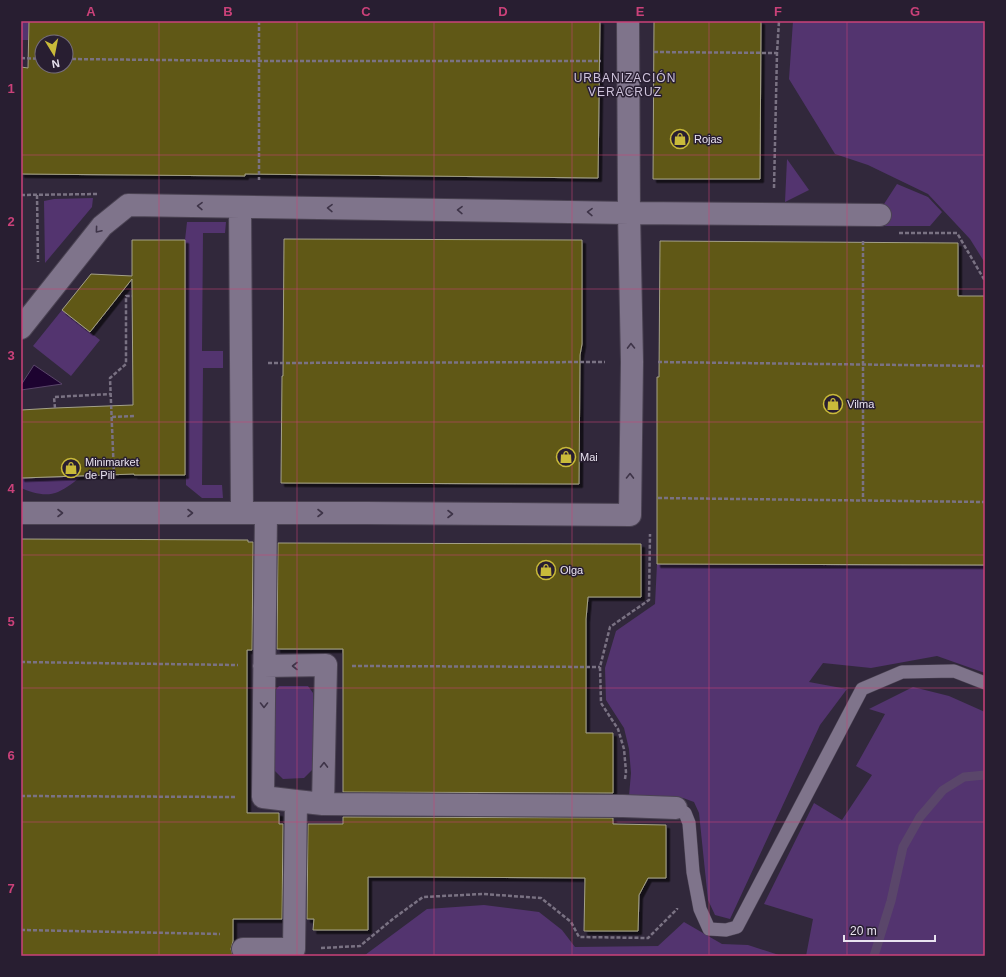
<svg xmlns="http://www.w3.org/2000/svg" width="1006" height="977" font-family="Arial,sans-serif">
<style>
.green{fill:#53346f}
.water{fill:#1d0330;stroke:#5a466a}
.lines{fill:none;stroke-linecap:round;stroke-linejoin:round}
.stream{stroke:#5a466a;stroke-width:9}
.building{fill:#605814;stroke:#a4a188;fill-rule:evenodd;filter:url(#shadow)}
.service-casing{stroke:#4b4353;stroke-width:14}
.minor-casing{stroke:#4b4353;stroke-width:24}
.path{stroke:#7a7283;stroke-width:2.5;stroke-dasharray:4 2;stroke-linecap:butt}
.service{stroke:#7f748b;stroke-width:13}
.minor{stroke:#7f748b;stroke-width:22}
.oneway{stroke:#3e3448}
.grid{fill:none;stroke:#ca4179;stroke-width:1;stroke-opacity:0.55}
.labels{text-anchor:middle;dominant-baseline:central;stroke-width:3;stroke-linejoin:round;paint-order:stroke}
.poi-label{font-size:11px;fill:#e9e3f0;stroke:#281e31;text-anchor:start}
.neighbourhood-label{font-size:12px;letter-spacing:1px;fill:#cec3db;stroke:#281e31}
.neatline{fill:none;stroke:#ca4179;stroke-width:1.5}
.grid-label{font-size:13px;text-anchor:middle;font-weight:bold;fill:#ca4179}
</style>
<defs>
<filter id="shadow"><feDropShadow dx="3.5" dy="3.5" stdDeviation="0" flood-color="#0009"/></filter>
</defs>
<rect width="100%" height="100%" fill="#31283b"/>
<path class="green" d="M21,21h8l-1,19h-7z
M793,21h192v242l-15,-24 -42,-45 -60,-29 -33,-11 -46,-75z
M787,159l22,31 -24,12z
M897,184l31,13 14,15 -12,14h-46l6,-7v-8l-6,-7z
M93,198l-1,9 -47,56 -1,-62 10,-2z
M187,222h39l-1,11h-22l-1,118h21v17h-20l-1,117h20l1,13h-21l-16,-13 -1,-245z
M62,310l38,30 -29,36 -38,-30z
M82,476c-7,5 -15,12 -24,16 -12,5 -25,1 -37,-4v-10z
M657,564l328,1v108l-48,-17 -66,12 -48,-5 -14,19 38,7 -27,36 -90,194 -15,-4 -7,-15 -9,-87 -5,-11 -11,-4 -54,-2 2,-23 -2,-24 -5,-21 -18,-28 -1,-32 11,-37 39,-27z
M279,686h29l5,7 1,75 -10,10 -21,1 -9,-9 -1,-77z
M913,687l36,9 36,16v244h-179l7,-37 -49,-15 50,-101 28,17 30,-45 -16,-9 29,-52 -16,-5z
M484,905l55,7 23,18 13,17 83,-1 26,-24 38,22 26,1 34,11h-422l5,-1 62,-46z"/>
<path class="water" d="M34,365l28,19 -41,6v-5z"/>
<g class="lines">
<path class="stream" d="M874,956l17,-55 12,-54 17,-30 23,-27 21,-13 21,-2"/>
</g>
<path class="building" d="M29,21h571l-2,157 -353,-4v2l-224,-2v-107l7,1zM42,42h24v24h-24z
M654,21h107l-1,158h-107z
M284,239l298,1v104l-2,11 -1,129 -298,-1 1,-107h1z
M132,240h53v235h-51v-1l-113,4v-68l34,-2 78,-3 -1,-126 -42,53 -28,-22 29,-36 41,2z
M660,241l298,2v53h27v269l-328,-1v-187h2z
M21,539l227,1v2h5l-1,108h-5v163h32v11h4l-1,95h-49v22l-2,8 2,7h-212z
M278,543l363,1v53h-53l-2,22v114h27v60l-270,-1v-143h-66z
M343,817l270,1v6l53,1v53h-18l-9,17 -1,36h-54l1,-53 -163,-1h-54v53h-55l1,-11h-7l1,-95h35z"/>
<g class="lines">
<defs>
<path id="service" d="M676,808l9,5 4,10 4,49 7,37 9,20 17,1 11,-3 125,-238 40,-17 52,-1 31,12"/>
<path id="minor" d="M240,207l2,306
M21,328l81,-102 26,-21 501,8 251,2
M21,513h344l265,2 2,-153 -3,-149 -1,-192
M266,513l-3,284 33,4 27,3 300,2 53,2
M264,666l62,-1 -3,139
M243,949h51l2,-148"/>
</defs>
<use href="#service" class="service-casing"/>
<use href="#minor" class="minor-casing"/>
<path class="path" d="M259,21v159
M654,52l123,1
M21,58l21,1
M66,59l193,2h342
M774,188l3,-135 2,-32
M21,195l77,-1
M37,195l1,67
M899,233h58l28,48
M863,241v260
M658,362l327,4
M268,363l337,-1
M55,408l-1,-11 57,-3
M112,417l22,-1
M114,475l-4,-97 16,-14v-68h6
M658,498l327,4
M21,662l217,3
M352,666l248,1
M625,779l1,-7 -2,-23 -6,-20 -17,-26 -1,-36 10,-40 39,-27 1,-66
M21,796l215,1
M21,930l199,4
M321,948l39,-2 34,-28 29,-21 60,-3 58,4 30,24 8,15 69,1 29,-29v-1"/>
<use href="#service" class="service"/>
<use href="#minor" class="minor"/>
</g>
<defs><path id="oneway-chevron" d="M-2-3.5L2.5 0L-2 3.5" fill="none" stroke-width="1.6" stroke-linecap="round" stroke-linejoin="round"/></defs>
<g class="oneway">
<use href="#oneway-chevron" transform="translate(200 206) rotate(-179)"/>
<use href="#oneway-chevron" transform="translate(330 208) rotate(-179)"/>
<use href="#oneway-chevron" transform="translate(460 210) rotate(-179)"/>
<use href="#oneway-chevron" transform="translate(590 212) rotate(-179)"/>
<use href="#oneway-chevron" transform="translate(98 230) rotate(130)"/>
<use href="#oneway-chevron" transform="translate(631 346) rotate(-91)"/>
<use href="#oneway-chevron" transform="translate(630 476) rotate(-89)"/>
<use href="#oneway-chevron" transform="translate(60 513)"/>
<use href="#oneway-chevron" transform="translate(190 513)"/>
<use href="#oneway-chevron" transform="translate(320 513)"/>
<use href="#oneway-chevron" transform="translate(450 514)"/>
<use href="#oneway-chevron" transform="translate(295 666) rotate(180)"/>
<use href="#oneway-chevron" transform="translate(264 705) rotate(90)"/>
<use href="#oneway-chevron" transform="translate(324 765) rotate(-89)"/>
</g>
<path class="grid" d="M159,21v935M297,21v935M434,21v935M572,21v935M709,21v935M847,21v935M21,155h964M21,289h964M21,422h964M21,555h964M21,688h964M21,822h964"/>
<defs>
<symbol id="shop-ring" viewBox="-11 -11 22 22"><circle r="9.5" fill="#281e31" stroke="#c9ba3a" stroke-width="1.5"/><path d="M-5-2.5h2.3a2.7 3.5 0 0 1 5.4 0H5L5.5 6h-11ZM-1.5-2.5h3a1.5 2.3 0 0 0-3 0Z" fill="#c9ba3a"/></symbol>
</defs>
<g fill-rule="evenodd">
<use href="#shop-ring" x="669" y="128" width="22" height="22"/>
<use href="#shop-ring" x="822" y="393" width="22" height="22"/>
<use href="#shop-ring" x="555" y="446" width="22" height="22"/>
<use href="#shop-ring" x="60" y="457" width="22" height="22"/>
<use href="#shop-ring" x="535" y="559" width="22" height="22"/>
</g>
<g class="labels">
<g class="poi-label">
<text x="694" y="139">Rojas</text>
<text x="847" y="404">Vilma</text>
<text x="580" y="457">Mai</text>
<text x="85" y="462">Minimarket<tspan x="85" dy="13">de Pili</tspan></text>
<text x="560" y="570">Olga</text>
</g>
<g class="neighbourhood-label">
<text x="625" y="78">URBANIZACIÓN<tspan x="625" dy="14">VERACRUZ</tspan></text>
</g>
</g>
<rect width="1006" height="977" fill="none" stroke="#281e31" stroke-width="44"/>
<g transform="translate(54 54) rotate(170)"><circle r="19" fill="#281e31" stroke="#756d7d"/>
<path d="M0-3L7 15L0 10L-7 15Z" fill="#c9ba3a"/>
<text y="-6" font-size="11" font-weight="bold" text-anchor="middle" fill="#e9e3f0">N</text>
</g>
<path d="M844 935v6h91v-6" fill="none" stroke="#e9e3f0" stroke-width="2"/>
<text x="850" y="935" font-size="12" fill="#e9e3f0" stroke="#281e31" stroke-width="3" paint-order="stroke">20 m</text>
<rect x="22" y="22" width="962" height="933" class="neatline"/>
<g class="grid-label">
<text x="91" y="16">A</text>
<text x="228" y="16">B</text>
<text x="366" y="16">C</text>
<text x="503" y="16">D</text>
<text x="640" y="16">E</text>
<text x="778" y="16">F</text>
<text x="915" y="16">G</text>
<text x="11" y="93">1</text>
<text x="11" y="226">2</text>
<text x="11" y="360">3</text>
<text x="11" y="493">4</text>
<text x="11" y="626">5</text>
<text x="11" y="760">6</text>
<text x="11" y="893">7</text>
</g>
</svg>
